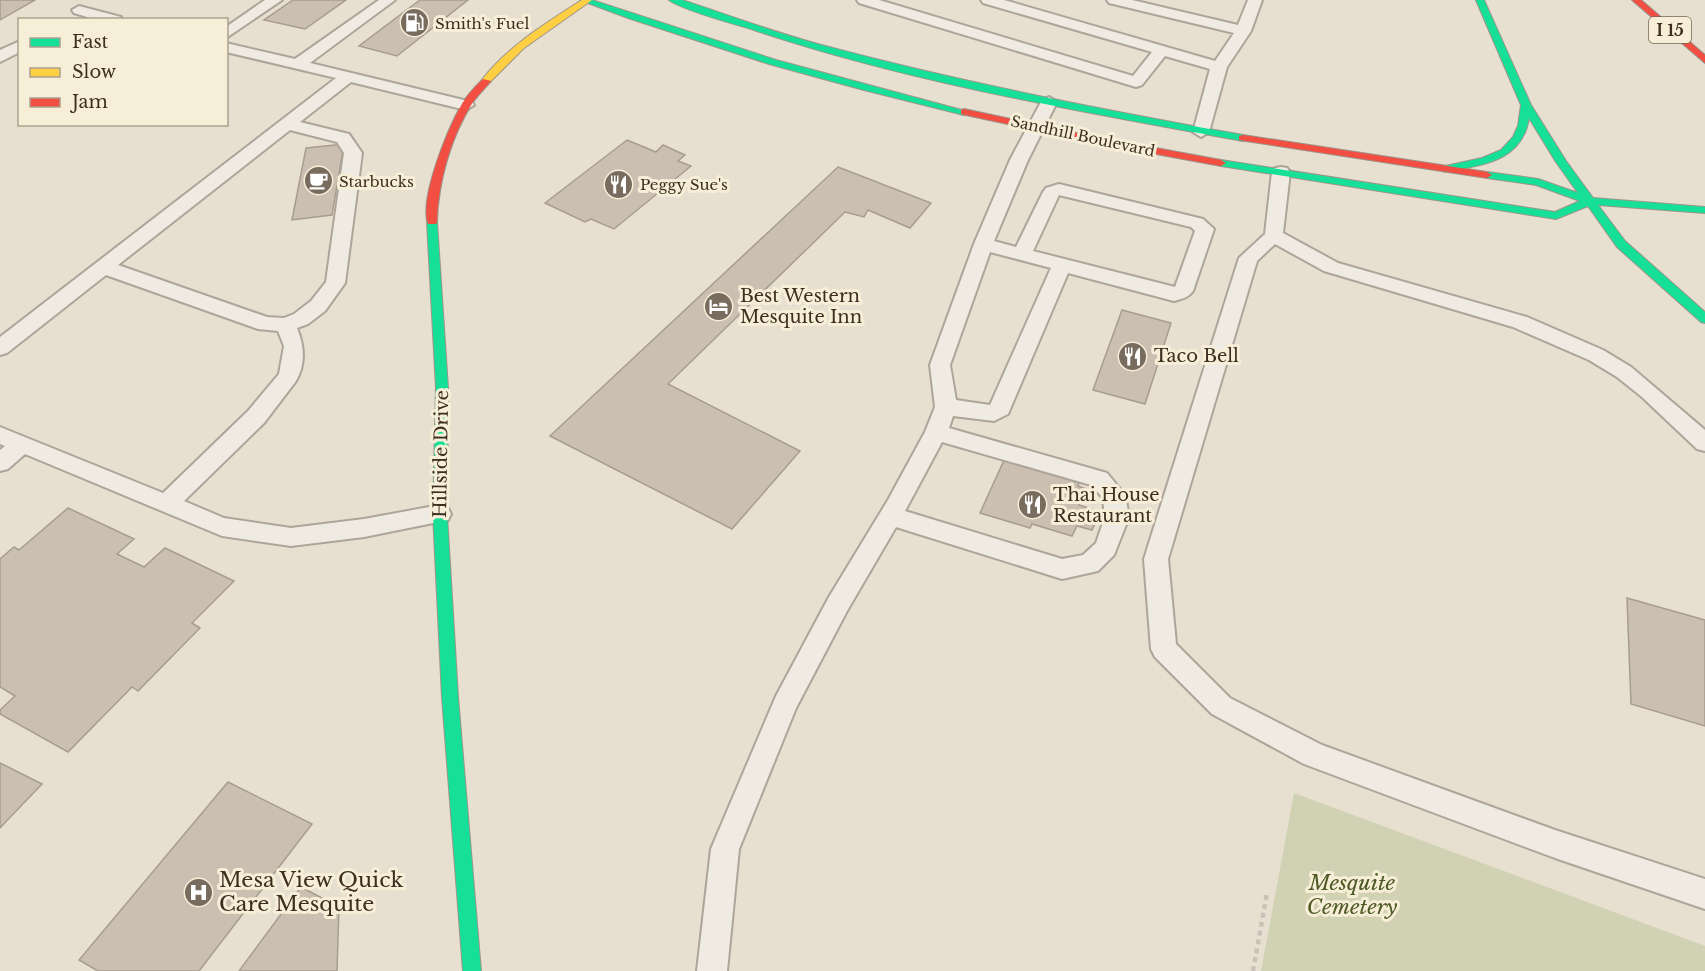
<svg xmlns="http://www.w3.org/2000/svg" width="1705" height="971" font-family="'Libre Baskerville',serif">
<style>
.cemetery{fill:#d1d1b3}
.building{fill:#cbbfb2;stroke:#a89c90;stroke-width:1.5}
.lines{fill:none;stroke-linecap:round;stroke-linejoin:round}
.lane-casing{stroke:#ada599;stroke-width:4}
.fast-casing{stroke:#9c958a;stroke-width:2}
.slow-casing{stroke:#9c958a;stroke-width:2}
.jam-casing{stroke:#9c958a;stroke-width:2}
.path{stroke:#c8c2b9;stroke-width:4.5;stroke-dasharray:5 4;stroke-linecap:butt}
.lane{fill:#efebe3;fill-rule:evenodd}
.fast{fill:#16e098;fill-rule:evenodd}
.slow{fill:#ffcf43;fill-rule:evenodd}
.jam{fill:#f24e42;fill-rule:evenodd}
.labels{text-anchor:middle;dominant-baseline:central;stroke-width:6;stroke-linejoin:round;paint-order:stroke}
.far-poi-label{font-size:15px;fill:#3d2e20;stroke:#f7eed8;text-anchor:start}
.far-street-label{font-size:15px;fill:#3d2e20;stroke:#f7eed8}
.shield{fill:#f7eed8;stroke:#756857;stroke-width:1.5}
.shield-label{font-size:16px;font-weight:bold;fill:#3d2e20}
.poi-label{font-size:18px;fill:#3d2e20;stroke:#f7eed8;text-anchor:start}
.street-label{font-size:18px;fill:#3d2e20;stroke:#f7eed8}
.near-poi-label{font-size:21px;fill:#3d2e20;stroke:#f7eed8;text-anchor:start}
.near-park-label{font-size:21px;font-style:italic;fill:#4d5a26;stroke:#f7eed8}
</style>
<rect width="100%" height="100%" fill="#e7e0d1"/>
<path class="cemetery" d="M1294,793l411,153v25h-444z"/>
<path class="building" d="M0,0h35l-35,20z
M293,0h53l-41,29 -41,-9z
M420,0h48l-71,56 -38,-10z
M627,140l29,12 7,-7 22,10 -7,6 13,5 -77,63 -23,-10 -6,3 -40,-19z
M344,144l-12,71 -40,5 14,-72z
M838,167l93,36 -21,25 -42,-18 -4,7 -19,-5 -177,172 132,67 -68,78 -182,-93z
M1122,310l49,13 -26,81 -52,-14z
M1005,458l75,22 -2,6 8,3 -7,16 13,4 -3,9 8,2 -5,10 -15,-4 -5,10 -40,-12 -2,4 -50,-15z
M68,508l66,31 -17,15 27,13 21,-19 69,33 -42,42 8,5 -62,63 -6,-4 -64,65 -68,-38v-4l15,-14 -15,-9v-128l14,-12 5,3z
M1627,598l78,22v106l-74,-22z
M0,763l42,21 -42,44z
M228,782l84,42 -113,147h-101l-19,-11z
M301,887l38,20 -2,64h-98z"/>
<g class="lines">
<defs>
<path id="lane" d="M265,0h17l-56,38v-11z
M379,0h16l-85,63 162,39 2,3 -8,5 -115,-28 -51,40 49,12 13,19 -17,130 -20,28 -17,13 -11,4c7,17 9,36 -1,53l-32,42 -80,78 40,17 67,10 73,-9 76,-14 8,3 3,6 -3,6 -84,17 -73,9 -69,-10 -197,-82 -17,15 -8,2v-21l5,-4 -5,-2v-17l163,66 85,-82 31,-37 5,-28 -6,-15 -20,-2 -152,-54 -99,78 -7,2v-18l336,-259 -110,-26v-9l69,16zM290,130l47,12 7,11 -18,129 -15,19 -17,13 -10,4 -17,-1 -149,-52z
M857,0h22l254,76 19,-24 -169,-49 -2,-3h23l211,61 19,-28 -125,-30 -2,-3h25l106,25 10,-25h14l-11,31 -24,36 -18,65 -8,5 -8,-5 17,-63 -45,-13 -23,29 -6,2 -277,-84z
M79,6l42,11 2,3h-26l-23,-7 -2,-3z
M20,41v11l-20,10v-12z
M1049,97l8,5 -29,58 -34,81 22,6 27,-55 3,-4 13,-4 144,35 11,10 -21,62c-5,7 -12,8 -19,10l-106,-28 -60,141 -14,7 -41,-5 -4,12 158,45 18,22 4,22 -15,38 -16,16 -36,8 -166,-52 -49,84 -51,97 -57,141 -12,122h-30l14,-122 65,-153 53,-99 59,-97 37,-68 10,-25 -5,-42 44,-121 36,-84 31,-58zM1059,195l132,32 4,4 -20,56 -142,-36zM990,252l61,16 -61,137 -34,-5 -6,-35zM942,442l149,43 12,13 2,19 -9,26 -13,12 -21,4 -157,-48z
M1281,167l6,1 3,4 -7,61 55,30 189,54 76,33 28,17 74,63v21l-8,-2 -55,-52 -25,-20 -28,-17 -76,-33 -189,-56 -49,-27 -18,17 -89,298 8,85 54,54 92,47 233,85 150,49v30l-150,-51 -251,-94 -92,-50 -57,-57 -4,-8 -7,-90 95,-301 26,-24 7,-62 3,-4z"/>
<path id="fast" d="M580,0h12l184,60 193,52 -5,3 -100,-25 -95,-26 -141,-46z
M669,0h13c49,16 97,34 147,47 136,36 275,63 414,88l5,3 -5,3c-164,-30 -331,-58 -489,-111 -19,-6 -72,-20 -85,-30z
M1476,0h8l47,105 35,56 27,37 112,9v6l-107,-8 27,36 80,71v11l-4,-1 -84,-75 -29,-41 -32,13 -335,-53 -5,-3 5,-3 334,52 25,-11 -44,-16 -49,-7 -5,-3 5,-3 51,7 40,14 -22,-31 -27,-44c-7,44 -47,47 -84,54l-5,-3 1,-2 41,-9 19,-8 12,-13 5,-11 3,-21z
M432,219l5,3 11,166 -1,126 11,183 23,274h-18l-21,-274 -9,-183 3,-126 -9,-166z"/>
<path id="slow" d="M582,0h10l-68,48 -35,35h-6l-2,-2c27,-35 65,-58 101,-81z"/>
<path id="jam" d="M1632,0h9l64,55v8z
M483,79l8,2c-6,7 -13,14 -18,21 -22,34 -35,80 -36,120l-1,2h-8c-9,-25 20,-96 34,-120 5,-9 13,-17 21,-25z
M964,109l132,28 125,23 5,3 -5,3 -125,-23 -135,-29v-4z
M1243,135l244,37 5,3 -5,3 -248,-38v-4z"/>
</defs>
<use href="#lane" class="lane-casing"/>
<use href="#fast" class="fast-casing"/>
<use href="#slow" class="slow-casing"/>
<use href="#jam" class="jam-casing"/>
<path class="path" d="M1253,971l14,-78"/>
<use href="#lane" class="lane"/>
<use href="#fast" class="fast"/>
<use href="#slow" class="slow"/>
<use href="#jam" class="jam"/>
</g>
<defs>
<symbol id="fuel-disc" viewBox="-11 -11 22 22"><circle r="9.5" fill="#786c5e" stroke="#f7eed8"/><path d="M-5.5-6h7V0h2V4h1.3V-2.5L3-4.5l.8-.8L6-3V5H2.5V1h-1V6h-7ZM-4.2-4.7v3.2H.2V-4.7Z" fill="#fff"/></symbol>
<symbol id="cafe-disc" viewBox="-11 -11 22 22"><circle r="9.5" fill="#786c5e" stroke="#f7eed8"/><path d="M-5.5-4.5H6V0H3Q3 3.5 0 3.5H-2.5Q-5.5 3.5-5.5 0ZM3-3.2v2h1.7v-2ZM-6 4.5H4V6H-6Z" fill="#fff"/></symbol>
<symbol id="restaurant-disc" viewBox="-11 -11 22 22"><circle r="9.5" fill="#786c5e" stroke="#f7eed8"/><path d="M-5-6h1v4h1v-4h1v4h1v-4h1v5L-1.5 .5V6h-2V.5L-5-1ZM5-6V6H3V1.5H1.5Q1.5-4 5-6Z" fill="#fff"/></symbol>
<symbol id="hotel-disc" viewBox="-11 -11 22 22"><circle r="9.5" fill="#786c5e" stroke="#f7eed8"/><path d="M-6-4.5h1.5V1H6V5H4.5V3h-9V5H-6ZM-4 0a1.8 1.8 0 1 1 3.6 0ZM.5 0V-2.5h3Q6-2.5 6 0Z" fill="#fff"/></symbol>
<symbol id="hospital-disc" viewBox="-11 -11 22 22"><circle r="9.5" fill="#786c5e" stroke="#f7eed8"/><path d="M-5-5h3v3.5h4V-5h3V5h-3V1.5h-4V5h-3Z" fill="#fff"/></symbol>
</defs>
<g fill-rule="evenodd">
<use href="#fuel-disc" x="398" y="6" width="33" height="33"/>
<use href="#cafe-disc" x="302" y="164" width="33" height="33"/>
<use href="#restaurant-disc" x="602" y="168" width="33" height="33"/>
<use href="#hotel-disc" x="702" y="290" width="33" height="33"/>
<use href="#restaurant-disc" x="1116" y="340" width="33" height="33"/>
<use href="#restaurant-disc" x="1016" y="488" width="33" height="33"/>
<use href="#hospital-disc" x="182" y="876" width="33" height="33"/>
</g>
<g class="labels">
<g class="far-poi-label">
<text x="435" y="23">Smith's Fuel</text>
<text x="339" y="181">Starbucks</text>
<text x="640" y="184">Peggy Sue's</text>
</g>
<g class="far-street-label">
<text transform="translate(1083 136) rotate(12)">Sandhill Boulevard</text>
</g>
<rect class="shield" x="1649" y="17" width="42" height="26" rx="4.5"/>
<g class="shield-label">
<text x="1670" y="30">I 15</text>
</g>
<g class="poi-label">
<text x="740" y="296">Best Western<tspan x="740" dy="21">Mesquite Inn</tspan></text>
<text x="1154" y="356">Taco Bell</text>
<text x="1053" y="495">Thai House<tspan x="1053" dy="21">Restaurant</tspan></text>
</g>
<g class="street-label">
<text transform="translate(441 454) rotate(-89)">Hillside Drive</text>
</g>
<g class="near-poi-label">
<text x="219" y="880">Mesa View Quick<tspan x="219" dy="24">Care Mesquite</tspan></text>
</g>
<g class="near-park-label">
<text x="1352" y="883">Mesquite<tspan x="1352" dy="24">Cemetery</tspan></text>
</g>
</g>
<rect x="18" y="18" width="210" height="108" fill="#f7eed8" stroke="#ada18e" stroke-width="1.5"/>
<rect x="30" y="38" width="30" height="9" fill="#16e098" stroke="#ada18e" stroke-width="1.5"/>
<text x="72" y="48" font-size="18" fill="#3d2e20">Fast</text>
<rect x="30" y="68" width="30" height="9" fill="#ffcf43" stroke="#ada18e" stroke-width="1.5"/>
<text x="72" y="78" font-size="18" fill="#3d2e20">Slow</text>
<rect x="30" y="98" width="30" height="9" fill="#f24e42" stroke="#ada18e" stroke-width="1.5"/>
<text x="72" y="108" font-size="18" fill="#3d2e20">Jam</text>
</svg>
